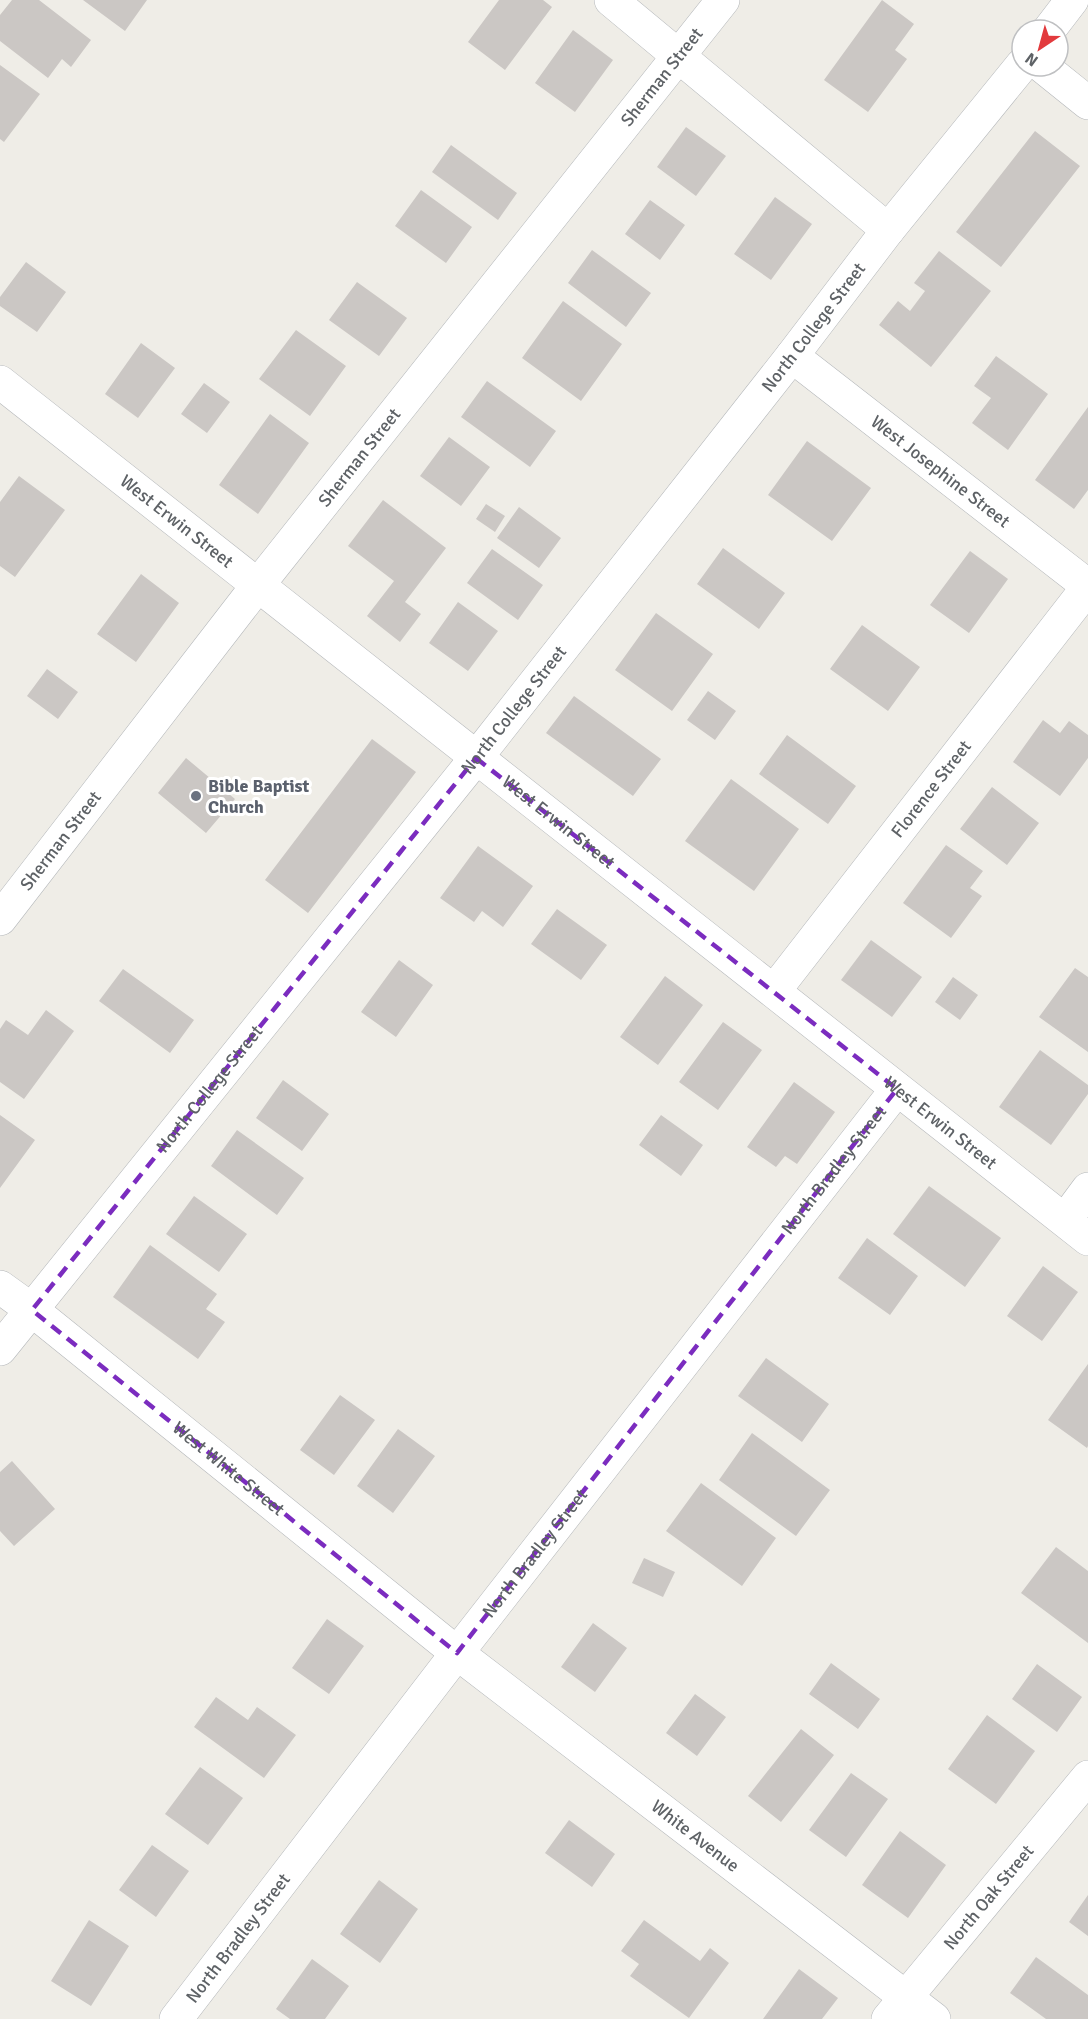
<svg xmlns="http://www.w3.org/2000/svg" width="1088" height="2019" font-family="Signika,sans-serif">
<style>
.building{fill:#cbc7c4}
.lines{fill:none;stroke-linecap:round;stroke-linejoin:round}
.minor-casing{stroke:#b4b7ba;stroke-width:34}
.minor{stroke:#fff;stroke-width:33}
.marked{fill:none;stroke:#7b2cbf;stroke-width:4.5;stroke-dasharray:12 8;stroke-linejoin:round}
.worship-dot{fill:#6b7280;stroke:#fff;stroke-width:2}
.labels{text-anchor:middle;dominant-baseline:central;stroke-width:6;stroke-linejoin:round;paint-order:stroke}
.street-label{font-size:18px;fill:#5e6266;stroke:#fff}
.worship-label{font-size:18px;font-weight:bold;fill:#5b616d;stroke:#fff;text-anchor:start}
</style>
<rect width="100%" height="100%" fill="#efede7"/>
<path class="building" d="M12,0h27l52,40 -20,27 -9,-8 -14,19 -48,-37v-26z
M83,0h64l-22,31z
M499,0h44l9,7 -47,63 -37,-28z
M882,0l32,24 -19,26 12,9 -39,53 -44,-32z
M573,30l40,30 -38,52 -40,-29z
M0,65l40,29 -36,48 -4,-3z
M686,127l40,29 -30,40 -39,-29z
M1035,131l45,35 -79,101 -45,-35z
M451,145l66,48 -19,27 -66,-48z
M421,190l51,37 -26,36 -51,-37z
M775,197l37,27 -41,56 -37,-26z
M650,200l35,25 -25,35 -35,-26z
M592,250l59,43 -25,34 -58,-44z
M939,251l52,40 -60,76 -52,-42 19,-24 12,10 15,-20 -11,-8z
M26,262l40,30 -29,40 -37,-26v-9z
M357,282l50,36 -28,38 -50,-36z
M563,301l59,43 -41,57 -59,-43z
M296,330l50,36 -36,50 -51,-37z
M141,343l34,25 -37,50 -33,-24z
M996,356l52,38 -40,56 -36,-27 19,-25 -17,-12z
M487,381l69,50 -26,36 -69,-50z
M204,383l26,19 -23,31 -26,-19z
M1088,407v83l-14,19 -39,-29z
M270,414l39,29 -51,71 -39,-29z
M449,437l41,30 -29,39 -41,-30z
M807,441l64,47 -39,53 -64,-46z
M19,476l46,34 -50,67 -15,-11v-64z
M383,500l63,48 -41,54 16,12 -21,28 -33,-26 27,-35 -46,-35z
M486,504l19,12 -10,16 -19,-13z
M519,507l42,31 -22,30 -42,-30z
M723,548l62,45 -26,36 -62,-45z
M492,549l51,36 -25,35 -51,-37z
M970,551l38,28 -39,54 -39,-28z
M141,574l38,29 -43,59 -39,-28z
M458,602l40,29 -30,40 -39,-28z
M656,613l57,41 -41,57 -57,-41z
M862,625l58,42 -32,44 -58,-42z
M47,669l31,23 -20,27 -31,-23z
M708,691l28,20 -21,29 -28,-20z
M574,696l87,63 -28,37 -87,-63z
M1043,720l17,13 9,-12 19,14v23l-28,38 -47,-34z
M787,735l69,51 -28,38 -69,-50z
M372,739l44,33 -108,141 -43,-33z
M186,758l49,41 -29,34 -48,-40z
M731,779l68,50 -45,62 -69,-50z
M992,787l47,36 -32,42 -47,-36z
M946,845l37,26 -13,17 12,8 -31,42 -48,-35z
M478,846l55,40 -30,41 -21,-16 -8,11 -34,-24z
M557,909l50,36 -26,35 -50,-36z
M871,940l51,37 -30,40 -51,-37z
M399,960l34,25 -37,52 -35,-25z
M1075,968l13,9v75l-49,-35z
M123,969l71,51 -24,33 -71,-52z
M665,976l38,29 -45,60 -38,-28z
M953,977l25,18 -18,25 -25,-18z
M46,1010l28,21 -50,68 -24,-17v-53l6,-9 22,15z
M723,1022l39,28 -44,60 -39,-28z
M1040,1050l48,35v9l-37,51 -52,-38z
M283,1080l46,34 -27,37 -46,-33z
M794,1082l41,30 -38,52 -12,-8 -9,11 -29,-20z
M0,1115l35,25 -35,48z
M661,1115l42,30 -22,31 -42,-31z
M237,1130l67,48 -27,37 -66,-49z
M929,1186l72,52 -36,49 -72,-53z
M194,1196l53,38 -28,38 -53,-38z
M867,1238l51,38 -28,39 -52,-37z
M150,1245l67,49 -11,15 19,13 -27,37 -85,-62z
M1043,1266l35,26 -36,49 -35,-25z
M766,1358l63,46 -27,38 -64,-46z
M1088,1364v82l-1,2 -39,-28z
M340,1395l35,25 -41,55 -34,-25z
M398,1429l37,27 -42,57 -36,-27z
M752,1433l78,57 -34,46 -77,-56z
M12,1461l43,48 -41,37 -14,-15v-59z
M701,1483l75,55 -34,48 -76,-55z
M1056,1547l32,24v72l-67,-50z
M644,1558l31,14 -12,25 -31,-14z
M327,1619l37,27 -35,48 -37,-26z
M593,1623l34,25 -32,44 -34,-25z
M831,1663l49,36 -22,30 -49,-35z
M1037,1664l45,33 -25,35 -45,-33z
M695,1694l31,23 -29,39 -31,-23z
M216,1697l32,23 9,-13 39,28 -32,43 -70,-51z
M987,1715l48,36 -39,53 -48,-35z
M801,1729l33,26 -53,67 -33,-26z
M200,1767l43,31 -35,47 -43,-31z
M851,1773l37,26 -42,58 -37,-27z
M569,1820l46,34 -23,33 -47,-34z
M900,1831l46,34 -38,53 -46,-33z
M152,1845l37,26 -33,46 -37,-27z
M379,1880l39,29 -38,54 -40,-29z
M1088,1895v41l-19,-14z
M89,1920l40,26 -38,60 -40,-25z
M644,1920l56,41 10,-13 19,15 -40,55 -59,-42 9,-12 -18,-13z
M1036,1957l52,38v24h-42l-36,-26z
M312,1959l37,27 -24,33h-35l-14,-10z
M799,1969l39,29 -16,21h-59z"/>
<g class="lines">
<defs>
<g id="minor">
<path d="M611,0l277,230"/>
<path d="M1049,30l23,-30"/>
<path d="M1042,66l46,37"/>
<path id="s1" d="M792,356l296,230"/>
<path id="s2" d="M0,382l1088,857"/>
<path id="s3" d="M0,919l258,-334 465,-585"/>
<path id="s4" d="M774,991l314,-404"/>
<path d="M1065,1220l23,-31"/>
<path id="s5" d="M0,1287l32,23 425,343 477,366"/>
<path id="s6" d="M0,1349l476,-591 316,-402 96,-126 134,-165"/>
<path id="s7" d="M176,2019l281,-366 440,-564"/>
<path id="s8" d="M888,2019l200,-242"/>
</g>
</defs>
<use href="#minor" class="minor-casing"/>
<use href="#minor" class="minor"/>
</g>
<path class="marked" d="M476,758l421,331 -440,564 -425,-343z"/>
<circle class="worship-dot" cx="196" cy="796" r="6"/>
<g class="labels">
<g class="street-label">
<text stroke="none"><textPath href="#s3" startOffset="1071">Sherman Street</textPath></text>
<text stroke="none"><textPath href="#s6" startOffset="1306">North College Street</textPath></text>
<text stroke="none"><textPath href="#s3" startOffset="585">Sherman Street</textPath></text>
<text stroke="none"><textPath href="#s1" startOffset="188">West Josephine Street</textPath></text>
<text stroke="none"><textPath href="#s2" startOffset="225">West Erwin Street</textPath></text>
<text stroke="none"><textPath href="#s6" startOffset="820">North College Street</textPath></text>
<text stroke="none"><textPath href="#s4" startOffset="256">Florence Street</textPath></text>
<text stroke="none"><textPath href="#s2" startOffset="711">West Erwin Street</textPath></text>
<text stroke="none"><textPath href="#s3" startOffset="99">Sherman Street</textPath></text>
<text stroke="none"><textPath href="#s6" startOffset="334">North College Street</textPath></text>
<text stroke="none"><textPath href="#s2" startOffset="1197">West Erwin Street</textPath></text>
<text stroke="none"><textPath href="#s7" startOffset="1074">North Bradley Street</textPath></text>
<text stroke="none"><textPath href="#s5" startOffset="292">West White Street</textPath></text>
<text stroke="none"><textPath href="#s7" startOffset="588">North Bradley Street</textPath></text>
<text stroke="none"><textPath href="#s5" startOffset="886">White Avenue</textPath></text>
<text stroke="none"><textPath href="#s8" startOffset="158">North Oak Street</textPath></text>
<text stroke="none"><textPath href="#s7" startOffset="102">North Bradley Street</textPath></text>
</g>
<g class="worship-label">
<text x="208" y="786">Bible Baptist<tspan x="208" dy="21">Church</tspan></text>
</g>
</g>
<g transform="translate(1040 48) rotate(216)"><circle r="28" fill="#ffffff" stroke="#bfc0c2" stroke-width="1.5"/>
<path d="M0-4.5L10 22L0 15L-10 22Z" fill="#e23a3d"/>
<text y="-9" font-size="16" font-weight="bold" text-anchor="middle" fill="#5e6266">N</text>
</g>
</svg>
